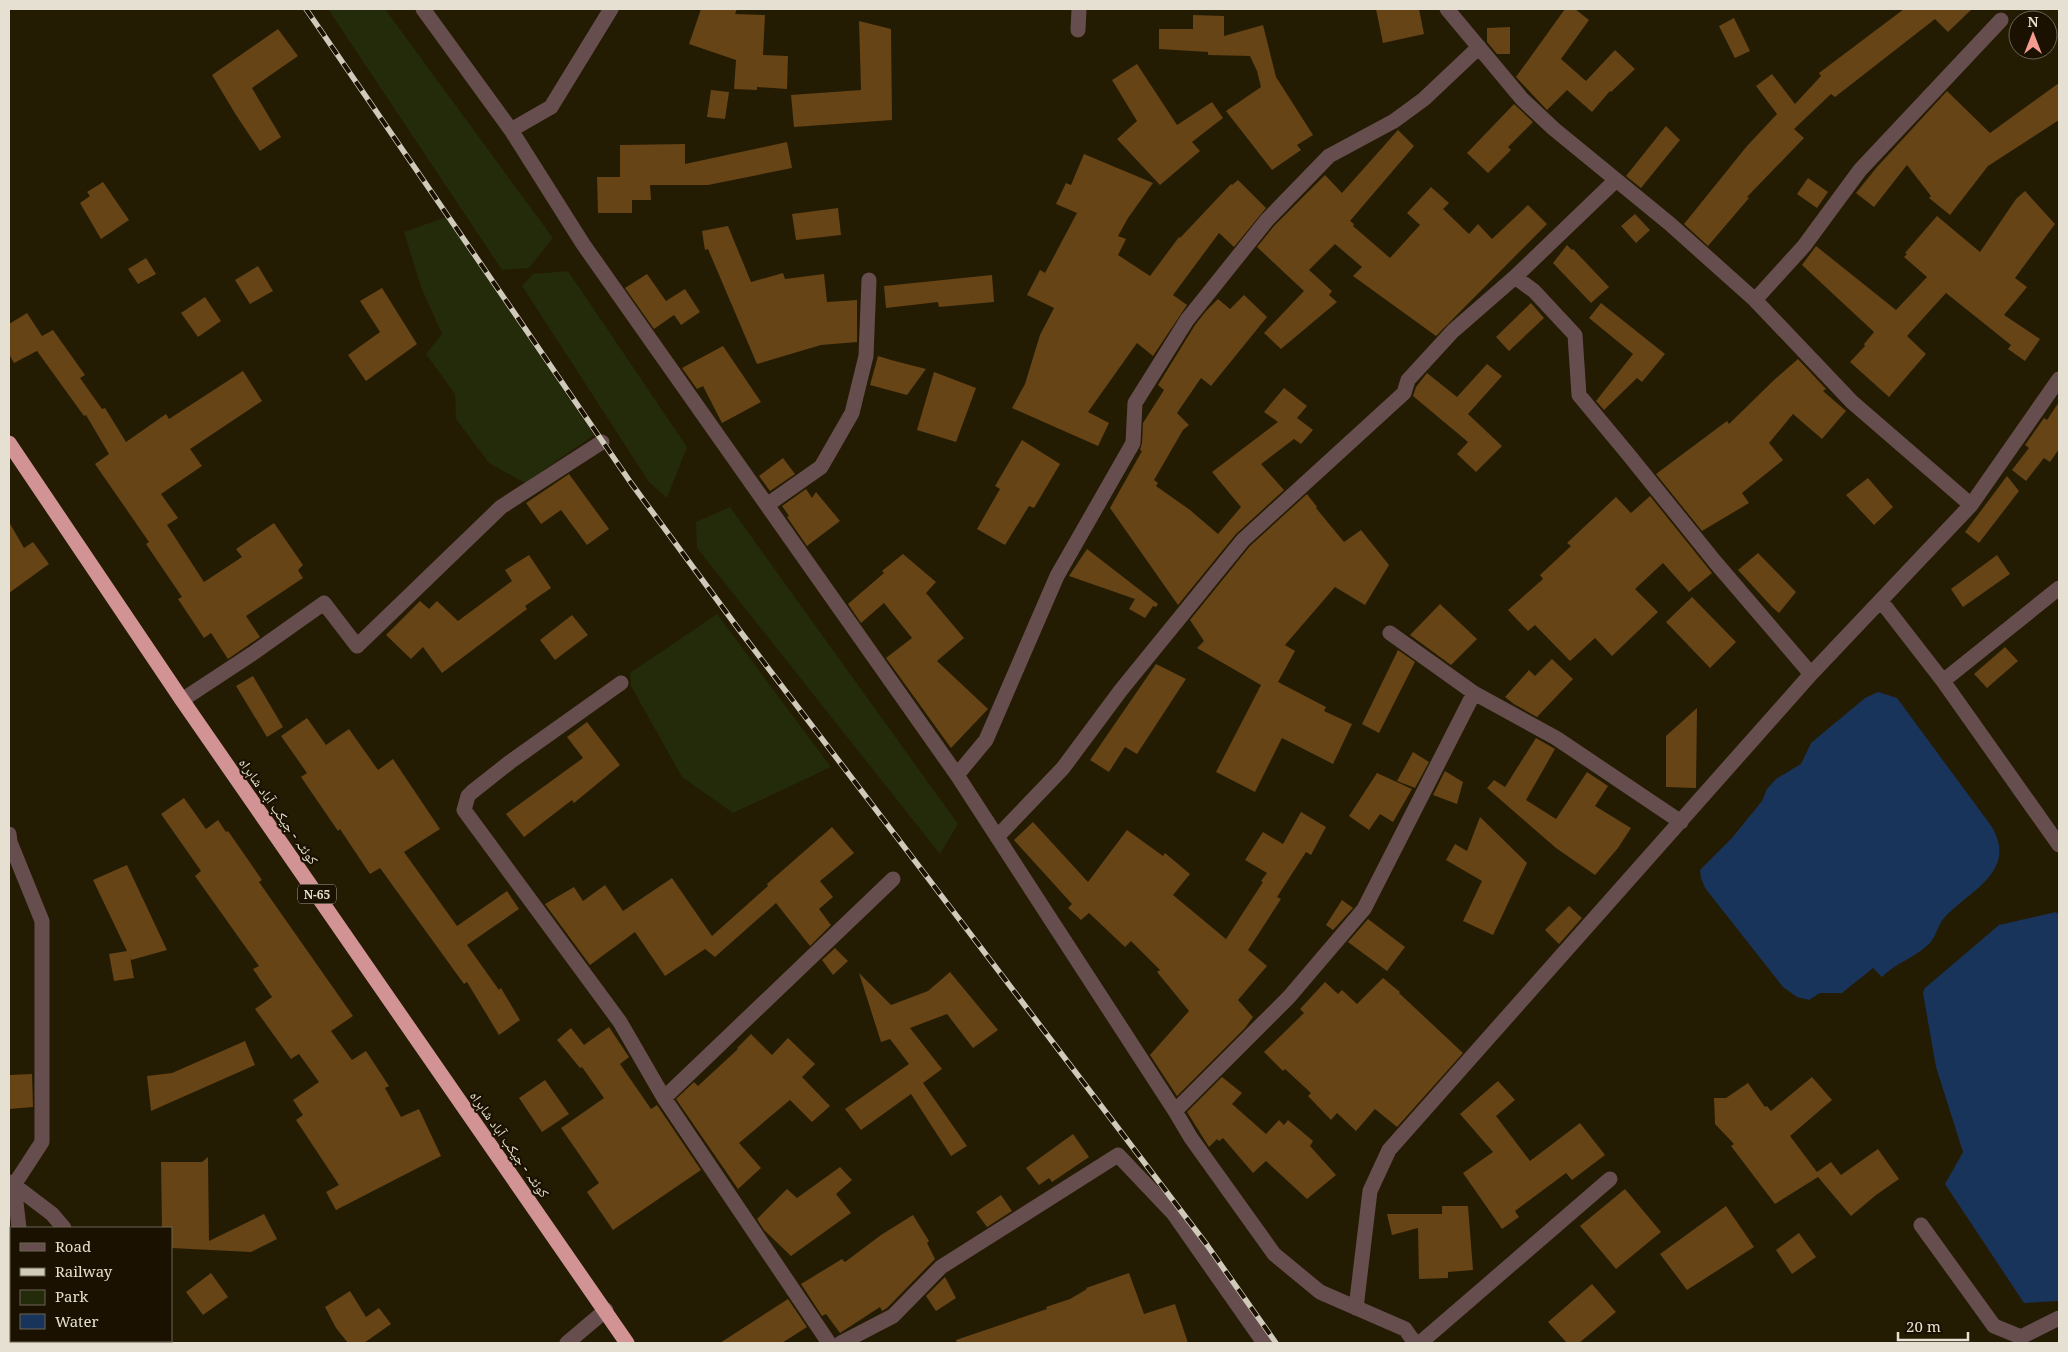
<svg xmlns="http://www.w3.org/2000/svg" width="2068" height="1352" font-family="'Noto Serif','Noto Naskh Arabic',serif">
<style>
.green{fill:#232b0a}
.water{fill:#19345a}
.building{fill:#664416}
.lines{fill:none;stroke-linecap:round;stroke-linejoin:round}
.minor{stroke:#674e4e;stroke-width:15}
.highway{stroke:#d29394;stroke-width:15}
.rail-casing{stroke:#d0cabb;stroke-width:5.5}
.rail{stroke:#1a1100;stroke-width:4;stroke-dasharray:11;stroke-linecap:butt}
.labels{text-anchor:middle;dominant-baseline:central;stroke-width:4.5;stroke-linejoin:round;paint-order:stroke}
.shield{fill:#1a1100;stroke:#a9a293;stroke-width:1}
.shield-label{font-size:12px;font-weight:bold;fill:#e6e0d2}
.street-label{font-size:14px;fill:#e6e0d2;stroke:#1a1100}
</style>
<rect width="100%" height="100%" fill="#241b03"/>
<path class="green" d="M328,9h57l168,229 -24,30 -27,2z
M446,217l148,218 -69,48 -36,-20 -33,-44 -1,-25 -29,-40 16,-20 -21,-47 -17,-55z
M568,271l119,176 -20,51 -18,-16 -127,-196 11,-12z
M730,507l228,317 -18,30 -243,-306 -1,-26z
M717,614l114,153 -98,46 -51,-36 -51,-91 -1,-13z"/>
<path class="water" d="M1878,692l19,6 95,129c26,45 -23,64 -48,91 -6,7 -8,19 -15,26 -14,14 -34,19 -47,33l-9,-9 -31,25h-22l-11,7 -12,-3 -14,-10 -78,-99 -4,-10 -1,-8 32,-32 30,-37 5,-12 9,-10 25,-15 10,-21 54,-45z
M2056,912l3,3v386l-35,2 -79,-119 18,-32 -27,-85 -13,-74 2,-5 74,-63z"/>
<path class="building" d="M701,9h36l-2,5 30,1 -2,40 25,1 -1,33 -30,-2v3l-23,-1 2,-29 -47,-16z
M1376,9h43l5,25 -41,9z
M1565,9h10l14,11 -28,39 25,22 29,-31 20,19 -24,23 -1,-1 -18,21 -25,-22 -20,20 -31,-33z
M1904,9h68l-24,23 -13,-13 -100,78 -4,-3 -37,35 10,9 -57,59 2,1 -41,48 -24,-22 63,-78 30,-32 -21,-28 16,-12 23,30 26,-28 -2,-3z
M1193,15l31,1v20l39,-11 13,52 37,58 -16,10 4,5 -29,20 -46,-59 35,-24 -4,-16 -7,-15 -42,-1v-3l-49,-3v-20h34z
M1734,18l16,33 -15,7 -16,-32z
M859,21l32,8 1,91 -98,7 -3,-32 70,-5z
M1510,27v27h-13l-10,-12v-14z
M278,29l20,27 -46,32 29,49 -21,14 -24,-36 -24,-40z
M1137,64l40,61 35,-23 11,16 -31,24 8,9 -40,34 -43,-46 20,-18 -25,-41z
M2059,83v37l-71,46 -38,49 -21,-17 2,-2 -24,-31 -33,42 -18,-14 21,-26 70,-76 43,42z
M711,90l18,2 -4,27 -18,-2z
M1514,104l19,18 -25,25 3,3 -23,23 -21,-20z
M1666,126l14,14 -39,48 -15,-12z
M1398,130l16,16 -64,75 4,3 -1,2 37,32 30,-33 -13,-12 24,-26 18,16 -6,6 26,25 9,-10 14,15 36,-34 19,19 -111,112 -83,-60 9,-9 -27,-23 -26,26 23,21 -3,4 8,7 -56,47 -17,-16 40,-42 -47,-44 17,-21 51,-51 17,18z
M787,142l5,26 -84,17h-58l1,15h-19v13h-34l-1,-36h23v-32l65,-1v20z
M1084,154l69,29 -25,35 -10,18 8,3 -8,16 32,21 29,-39 1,1 51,-54 1,1 6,-5 28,28 -32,39 -15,-14 -46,62 14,10 -34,51 -16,-13 -49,69 21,11 -11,23 -86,-38 13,-24 15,-49 14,-27 -27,-13 13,-25 5,3 32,-60 -21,-9 10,-21 5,2z
M1808,178l20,14 -11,16 -20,-14z
M103,182l26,38 -28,19 -21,-36 10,-7 -3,-4z
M2025,191l30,33 -40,54 12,9 -23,28 36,24 -15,22 -17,-12 3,-4 -65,-52 -39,43 19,18 -37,43 -39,-35 15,-16 -1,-2 10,-12 -72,-67 14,-19 80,64 31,-33 -23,-20 3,-3 -2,-1 32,-37 43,36 36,-53z
M838,208l3,27 -45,5 -4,-26z
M1635,214l15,16 -14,13 -15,-17z
M728,226l23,56 32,-9 2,6 39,-5 3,28 30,-2v42l-36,3 -64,19 -49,-115 -3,1 -3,-19z
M1567,245l5,5 1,-1 36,38 -18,16 -38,-40z
M146,258l10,16 -18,10 -10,-15z
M258,266l15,25 -23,13 -15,-24z
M647,274l19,27 19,-12 15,23 -19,13 -7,-10 -20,14 -29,-41z
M992,275l2,27 -55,5 -1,-5 -52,6 -2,-22z
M382,288l35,56 -51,37 -18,-26 32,-23 -20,-31z
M1244,295l23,22 -56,69 -10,-8 -24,35 12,12 -6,5 -29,50 4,3 -2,3 34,24 28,24 23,-27 -29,-35 66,-50 -14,-10 20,-24 23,18 -10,12 16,12 -12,14 -7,-5 -33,25 23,26 -48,44 -58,71 -68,-97 32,-57 -2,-1 2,-7 1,-20 21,-33 -6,-5 37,-60 11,-14 12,-12 12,10z
M205,297l16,24 -23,16 -17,-24z
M1531,303l13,15 -35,33 -13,-14z
M1601,303l64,51 -23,28 -5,-4 -33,32 -8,-9 37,-47 -44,-36z
M27,313l15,23 11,-6 32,45 -5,3 22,31 3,-1 21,34 40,-28 3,5 74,-48 19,30 -72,48 12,17 -41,28 17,24 -11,7 37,57 38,-25 -6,-8 38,-26 29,42 -5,5 5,8 -57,38 14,21 -32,22 -17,-26 -7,5 -26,-39 4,-2 -36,-53 3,-2 -54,-78 14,-10 -23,-39 -2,1 -47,-65 -23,12 -5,-9v-30z
M723,346l38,56 -39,21 -19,-37 -6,3 -15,-21z
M878,356l13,4 35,9 -19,26 -37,-10z
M1798,359l28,30 -3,2 23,20 -24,28 -29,-25 -24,29 14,17 -41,33 7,10 -47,28 -46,-57 71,-53 2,3 45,-44z
M1487,364l15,12 -34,38 34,32 -26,26 -19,-18 11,-12 -55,-46 3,-9 11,-14 30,24z
M934,372l42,16 -20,54 -39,-12z
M2059,402v47l-9,13 -6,-4 -18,23 -14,-11 17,-22 -4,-3 19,-27 3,2z
M1022,440l38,24 -26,44 -5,-2 -24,39 -28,-16 23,-40 -5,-3z
M783,458l12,16 -25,17 -11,-15z
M569,474l40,55 -22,16 -26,-35 -20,14 -15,-21z
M2007,476l12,15 -40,52 -14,-11z
M1868,478l25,29 -19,18 -28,-30z
M806,489l6,9 4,-6 24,29 -33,25 -20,-29 2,-1 -7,-10z
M1307,494l10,13 -1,1 28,34 17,-12 28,35 -24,40 -30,-18 -50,58 10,6 -17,31 48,25 -2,4 28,13 -19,40 -51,-26 -27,54 -39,-20 45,-87 -64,-37 7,-7 -14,-21 60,-74z
M1650,496l62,77 -23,19 -26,-29 -28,26 23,23 -46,44 -17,-18 -25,23 -35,-36 -7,6 -20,-21 35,-31 -3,-4 31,-29 -4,-3 49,-46 15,16z
M9,522l15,26 9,-6 16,22 -40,29z
M1087,549l71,55 -2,3 -3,-1 -8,12 -16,-9 6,-10 -66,-23z
M1758,553l38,39 -17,21 -7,-6 -34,-37z
M903,554l33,28 -10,11 38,45 -27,23 51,48 -37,39 -65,-90 26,-20 -28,-35 -23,20 -13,-19 36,-31 -2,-2z
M529,555l22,33 -26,18 2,3 -85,64 -19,-26 -12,12 -25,-24 34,-34 9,8 8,-8 21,20 54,-40 -7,-11z
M1997,555l13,19 -47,33 -12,-18z
M1692,597l44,45 -26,26 -44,-46z
M1440,604l37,35 -26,26 -41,-30z
M572,615l16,20 -33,25 -15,-20z
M2005,647l13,14 -31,27 -13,-14z
M1398,650l17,12 -36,71 -17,-9z
M1552,659l21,20 -36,38 -23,-13 -9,-7 24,-27 6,6z
M1156,664l30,15 -49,75 -12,-7 -16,25 -19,-12z
M253,676l30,51 -16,10 -31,-51z
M1697,708l-1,80 -30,-1v-51z
M307,718l19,27 23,-16 29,41 15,-11 47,70 -36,23 53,74 50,-35 12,18 -52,36 32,45 2,-2 19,32 -21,15 -32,-53 -3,2 -84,-116 -10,6 -30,-45 -2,2 -37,-54 6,-4 -26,-37z
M587,722l33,43 -46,38 -2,-3 -48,37 -18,-23 77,-56 -16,-21z
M1536,738l19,11 -29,51 30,19 31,-47 21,14 -13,20 36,22 -13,20 -23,27 -39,-27 -69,-60 7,-8 11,7z
M1413,752l16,10 -14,26 -18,-7z
M1445,771l18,11 -6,22 -24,-9z
M1377,773l35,16 -19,33 -13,-8 -11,16 -20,-14z
M184,798l22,31 12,-9 8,12 2,-1 34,49 -3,2 94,134 -22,15 21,29 14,-9 23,35 -4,2 16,29 18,-8 22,47 -105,54 -10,-18 13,-7 -43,-65 7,-5 -10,-15 26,-18 -20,-28 -8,5 -36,-50 17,-12 -19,-28 6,-3 -64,-90 6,-5 -40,-57z
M1301,812l25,15 -15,28 -5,-3 -29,45 4,2 -33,51 19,16 -29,34 15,17 -8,11 -68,68 -27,-41 39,-44 -32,-39 3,-2 -29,-29 -6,6 -36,-34 -8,7 -13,-12 4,-4 -58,-64 19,-18 55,60 39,-52 36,26 2,-3 25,21 -17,21 53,44 37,-57 -2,-1 6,-8 -22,-13 18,-28 20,12z
M1480,817l47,46 -34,72 -30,-14 19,-40 -36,-21 9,-16 12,7z
M832,827l22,26 -34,28 13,16 -14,12 12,16 -21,21 -34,-43 -61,54 -10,-8 -40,27 -30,-44 -45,33 -45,-61 29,-17 9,14 22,-16 18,26 49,-33 40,58 56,-50 -1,-2z
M127,865l40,85 -36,10 -1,-3 4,21 -20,3 -5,-27 18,-3 -34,-71z
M1342,900l11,8 -20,22 -7,-5z
M1569,906l13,12 -23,26 -14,-14z
M1368,919l37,28 -18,24 -39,-29z
M835,948l13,13 -15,14 -11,-15z
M950,972l48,58 -25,18 -26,-34 -37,14 32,41 -19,14 44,63 -16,10 -40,-62 -50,36 -16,-21 64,-45 -19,-25 -9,3 -22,-69 32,32 37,-14z
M1383,978l17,14 -1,1 64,60 -66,74 -22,-18 -19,22 -19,-18 -6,7 -23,-24 3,-3 -26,-24 -2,2 -19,-19 40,-39 -4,-4 25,-27 13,12 4,-4 15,14z
M609,1027l20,30 -9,7 31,45 6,-4 44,65 -88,60 -26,-38 12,-9 -38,-55 43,-30 -22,-31 -2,1 -23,-28 14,-12 13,17z
M751,1034l21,21 16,-17 27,26 -13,13 28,29 -18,16 -22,-22 -51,43 22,25 -23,21 -62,-90 18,-17 4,4 40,-37 -1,-1z
M245,1041l10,24 -104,46 -4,-35 25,-3z
M32,1074l1,33 -24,2v-34z
M1222,1077l20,16 -10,11 34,30 13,-14 5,5 4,-5 25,21 -3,5 26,29 -29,24 -41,-38 -13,12 -30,-35 -4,3 -2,-2 -8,8 -22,-35z
M1812,1077l20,23 -42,36 27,36 14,-10 10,13 37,-26 21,30 -23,16 -25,21 -33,-39 -43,27 -44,-58 3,-2 -19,-20 -1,-26h12l22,-15 17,24 2,-1 4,5z
M545,1080l24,34 -27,18 -23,-34z
M1498,1081l17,19 -19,16 34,45 50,-38 25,32 -33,25 -6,-7 -51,38 4,6 -17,12 -39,-56 30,-21 -33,-38z
M1073,1134l16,23 -37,25 -3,-4 -10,7 -13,-17z
M208,1157l1,84 55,-27 13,25 -26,13 -80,-4v-20h-9l-1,-66h41z
M840,1167l12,13 -16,14 15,19 -60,43 -27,-26 -7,-11 30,-30 10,9z
M1625,1189l36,43 -45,37 -36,-43z
M1001,1195l11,16 -25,16 -11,-15z
M1442,1206h26l5,64 -25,2v6l-29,1 -1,-51 -26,7 -5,-21h55z
M1726,1206l28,41 -67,43 -27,-36z
M913,1215l16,26 -2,2 8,16 -48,49 -5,3 -2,-4 -40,26 -14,-19 -4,2 -21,-32 41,-25 3,3 36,-27z
M1799,1233l17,24 -24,17 -16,-24z
M211,1273l17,24 -25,18 -17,-23z
M1129,1273l15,41 31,-10 13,39h-231l-1,-3 91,-31 -1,-2 24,-8 17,-10 -1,-1z
M945,1277l11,21 -20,13 -10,-15z
M1592,1284l24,28 -37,31h-12l-19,-21z
M350,1291l16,26 13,-9 12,16 -27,19h-16l-12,-15 -11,-21z
M788,1299l19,28 -25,16h-62z"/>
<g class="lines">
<path class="minor" d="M423,9l88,121 72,114 374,531 218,336 16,27 83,116 46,38 85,37 10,14
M1447,9l75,90 32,30 116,95 85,76 97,102 119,103
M1078,30l1,-21
M511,130l40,-23 60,-98
M1515,277l19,14 41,44 4,60 49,59 88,109 95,111
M1755,300l49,-54 56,-76 141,-150
M767,505l54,-38 31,-54 14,-57 3,-76
M1881,601l62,80 116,164
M1390,633l84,60 82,45 125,84
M1943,681l116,-93
M621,683l-111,79 -38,30 -4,4 -4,14 156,212 44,76 165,245
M182,700l70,-46 72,-51 33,43 144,-139 101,-65
M957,775l29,-35 71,-164 76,-133 2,-40 52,-83 80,-100 62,-64 65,-35 30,-22 55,-52
M9,834l1,8 32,79v221l-28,43 5,43
M997,837l66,-69 58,-78 122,-150 161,-147 4,-13 45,-49 62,-54 101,-97
M664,1098l229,-219
M1175,1111l114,-114 75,-88 110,-216
M10,1182l42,32 12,14
M1921,1225l73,101 27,11 38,-19
M1356,1308l14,-117 19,-41 422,-476 160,-169 88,-126
M30,1341l1,2
M153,1341v2
M567,1343l39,-33
M841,1343l52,-27 48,-49 177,-112 55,58 91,130
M1420,1343l190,-164"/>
<path class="highway" d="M9,443l173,257 445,643"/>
<defs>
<path id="rail" d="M306,9l325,474 109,148 467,614 69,98"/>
</defs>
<use href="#rail" class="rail-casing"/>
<use href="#rail" class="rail"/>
</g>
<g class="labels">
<rect class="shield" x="298" y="884.5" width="38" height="19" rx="4"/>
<g class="shield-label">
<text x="317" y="894">N-65</text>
</g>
<g class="street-label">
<text transform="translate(279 811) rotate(55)">کوئٹہ - جیکب آباد شاہراہ</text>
<text transform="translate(510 1144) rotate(55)">کوئٹہ - جیکب آباد شاہراہ</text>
</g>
</g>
<rect width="2068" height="1352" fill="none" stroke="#e6e0d2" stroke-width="20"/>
<rect x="10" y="1227" width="162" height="115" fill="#1a1100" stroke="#6c6454"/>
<rect x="20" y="1243" width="25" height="8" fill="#674e4e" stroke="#6c6454"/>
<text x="55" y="1252" font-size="15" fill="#e6e0d2">Road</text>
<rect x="20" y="1268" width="25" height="8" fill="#d0cabb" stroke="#6c6454"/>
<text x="55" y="1277" font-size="15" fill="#e6e0d2">Railway</text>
<rect x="20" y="1290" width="25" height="15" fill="#232b0a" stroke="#6c6454"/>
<text x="55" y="1302" font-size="15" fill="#e6e0d2">Park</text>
<rect x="20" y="1314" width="25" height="15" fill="#19345a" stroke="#6c6454"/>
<text x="55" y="1327" font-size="15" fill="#e6e0d2">Water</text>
<g transform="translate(2033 35)"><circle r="24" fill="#1a1100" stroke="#6c6454"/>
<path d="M0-4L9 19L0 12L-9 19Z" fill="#f59c91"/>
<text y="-8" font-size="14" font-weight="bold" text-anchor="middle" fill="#e6e0d2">N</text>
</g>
<path d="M1898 1332v8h70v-8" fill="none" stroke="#e6e0d2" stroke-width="2.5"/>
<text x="1906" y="1332" font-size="15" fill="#e6e0d2" stroke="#1a1100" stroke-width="4" paint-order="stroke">20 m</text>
</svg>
